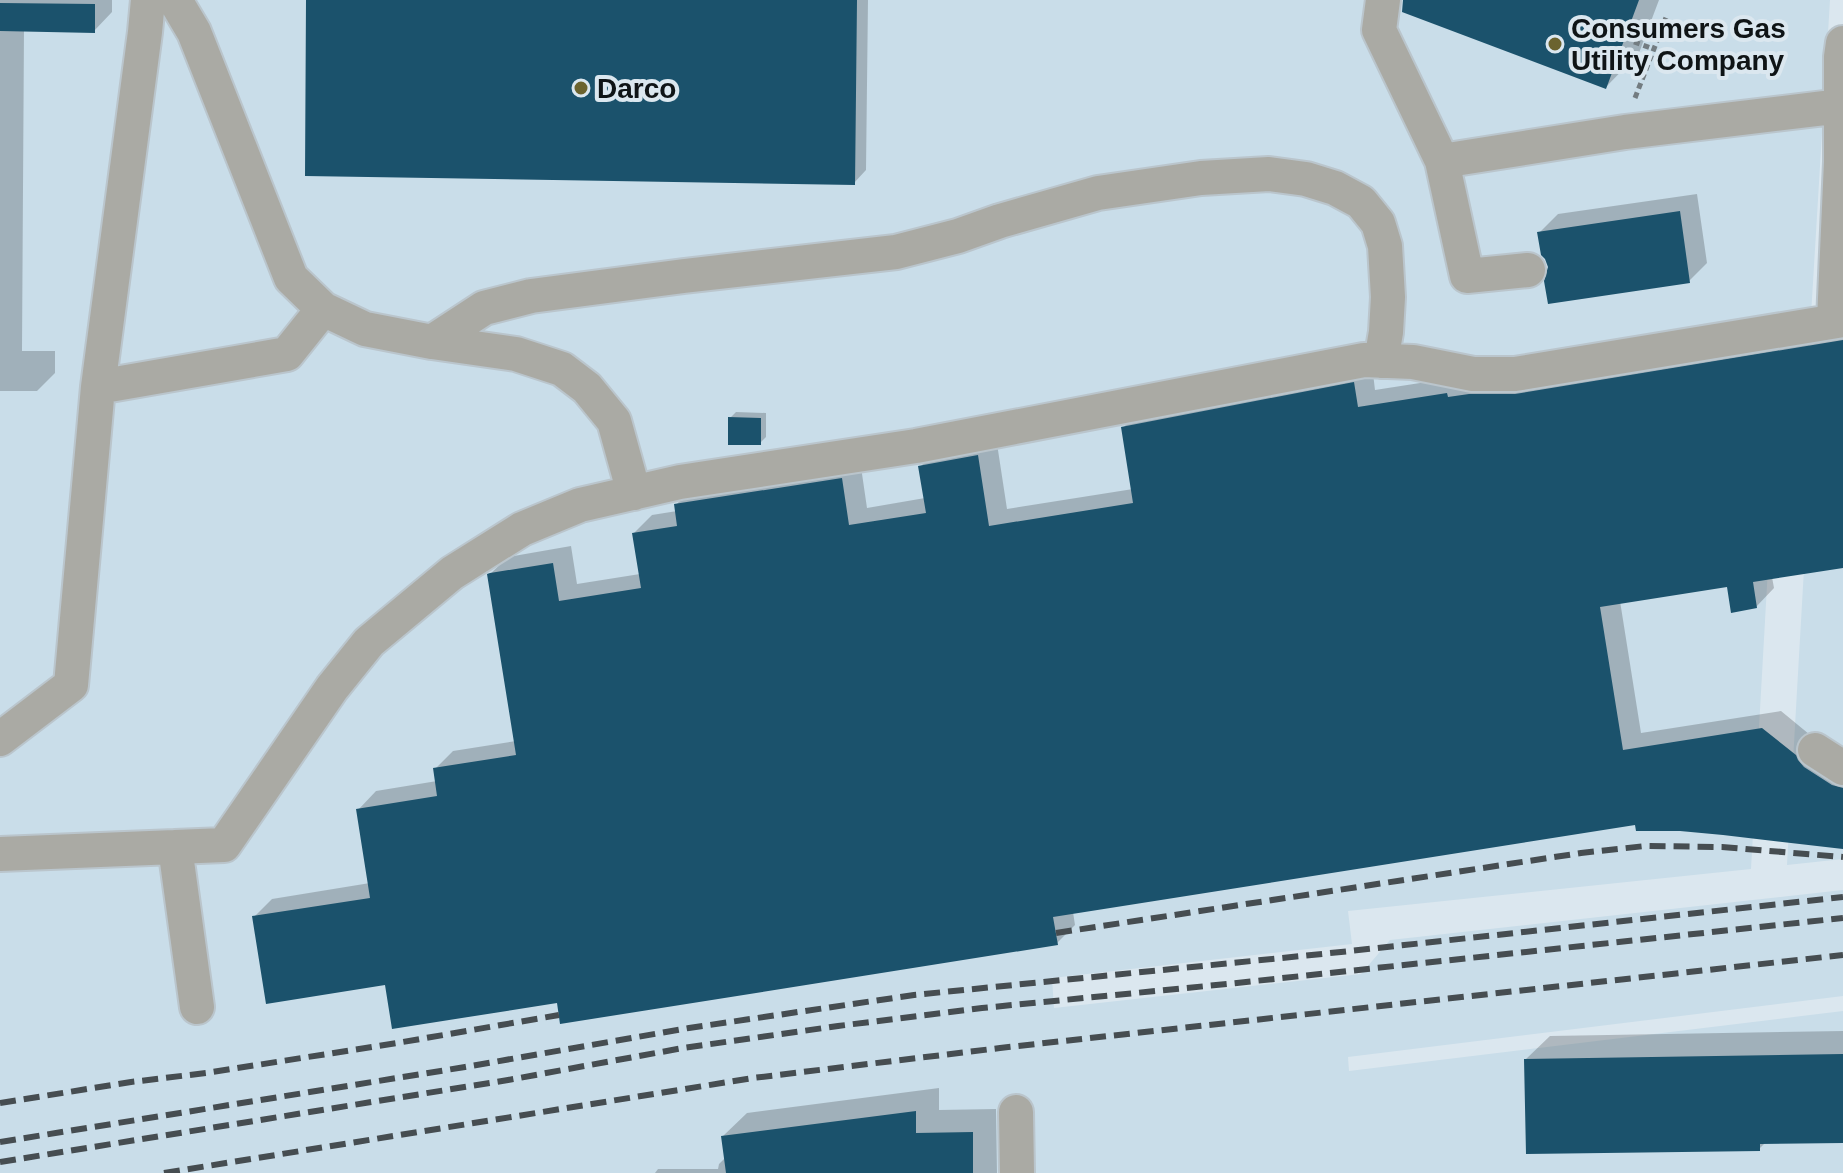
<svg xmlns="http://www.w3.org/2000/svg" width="1843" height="1173" font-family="Helvetica,sans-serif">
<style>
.built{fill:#c9dde9}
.shadow{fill:#0003}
.building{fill:#1b526c}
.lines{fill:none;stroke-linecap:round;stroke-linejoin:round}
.minor-casing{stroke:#bac5cc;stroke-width:38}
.path{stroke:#737c81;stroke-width:5;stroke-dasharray:6 4;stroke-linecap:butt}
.minor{stroke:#aaaaa4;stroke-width:34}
.rail{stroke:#464d51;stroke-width:6;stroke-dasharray:16 8;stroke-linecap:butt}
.poi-dot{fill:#6b632f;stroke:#dbe7ef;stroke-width:3}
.labels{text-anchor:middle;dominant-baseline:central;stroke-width:8;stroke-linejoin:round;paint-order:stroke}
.poi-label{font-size:28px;font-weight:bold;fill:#0f1416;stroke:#dbe7ef;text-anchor:start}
</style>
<rect width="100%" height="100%" fill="#dbe7ef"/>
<path class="built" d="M0,0h1830l-30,498 -28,-1 -21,372 -403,42 4,33 -300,34 2,30 307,-34 29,-34 453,-50v106l-495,61 1,14 494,-60v162h-1843z
M1843,390v469l-56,6 19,-331z"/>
<path class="shadow" d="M0,0h112v12l-18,19 -70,-1 -2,321h33v22l-18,18h-37z
M308,0h560l-2,170 -12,13z
M1424,0h235l-20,53 -33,34z
M1697,194l10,69 -18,18 -139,-14 -11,-34 19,-19z
M1843,326v240l-71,11 2,11 -18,19 -28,-23 -108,17 21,132 140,-22 62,51v84l-206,-24 -564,90 2,13 -18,18 -499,58 -172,-18 -132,-66 18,-18 98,-16 -12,-73 18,-19 61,-10 -2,-12 18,-18 63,-10 -27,-166 19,-18 63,-11 6,38 63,-10 -6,-41 18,-18 25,-4 -1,-6 18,-19 166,-26 7,48 58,-10 -5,-31 19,-19 57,-11 11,72 126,-20 -10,-61 18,-19 231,-44 3,25 90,-14z
M736,412l30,1v24l-6,6 -30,-25z
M1843,1031v110l-77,1 -7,7 -233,-90 24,-23z
M939,1088v22l57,-1 1,64h-342l3,-4h60l1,-5 7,-7 -3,-21 24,-23z"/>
<path class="building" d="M306,0h551l-2,185 -550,-9z
M1403,0h236l-33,89 -204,-77z
M0,3l95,1v29l-95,-2z
M1680,211l10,72 -142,21 -4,-23 4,-14 -3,-8 -4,-4 -4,-23z
M1843,340v228l-90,14 4,26 -26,5 -4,-26 -127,20 23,143 139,-22 34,27 2,5 6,7 28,18 11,3v61l-120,-14 -43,-4h-44l-1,-6 -582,92 5,28 -498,79 -3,-21 -165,26 -7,-44 -119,19 -14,-88 118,-18 -14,-89 81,-13 -4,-28 83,-13 -29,-181 3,-1 63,-10 6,38 82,-13 -9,-55 45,-7 -3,-22 168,-26 7,47 77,-12 -8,-47 60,-11 11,71 144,-23 -12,-76 233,-45 4,25 89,-14 1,4 21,-3h46z
M728,417l33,1v27h-33z
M1843,1054v89l-83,1v7l-234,3 -2,-95z
M916,1111v22l57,-1v41h-247l-5,-37z"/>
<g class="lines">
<defs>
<path id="minor" d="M175,0l19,32 97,246 32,31 42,20 67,13 84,12 46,15 25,19 27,33 20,72
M1383,0l-4,30 63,131
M1528,270l-61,6 -25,-115 183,-29 216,-26
M1834,321l7,-159v-105l2,-14
M432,342l52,-34 47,-12 153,-20 212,-24 62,-16 42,-15 98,-28 103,-15 68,-4 37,5 29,9 26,14 17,21 7,23 3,51 -2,35 -5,29
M98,387l189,-33 36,-45
M0,739l71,-54 27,-298 47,-355 3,-32
M1815,750l28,18
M175,847l49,-2 108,-157 37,-46 83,-69 70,-44 58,-24 100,-23 236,-36 448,-86 49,2 60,12h42l328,-54
M0,854l175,-7 22,160
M1016,1112l1,61"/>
</defs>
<use href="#minor" class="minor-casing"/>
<path class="path" d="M1634,42l20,7
M1635,98l32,-83"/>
<use href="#minor" class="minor"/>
<path class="rail" d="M1056,933l525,-80 64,-7 77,1 121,10
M0,1103l131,-21 75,-9 191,-30 162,-28
M0,1142l465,-75 224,-39 225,-33 427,-43 502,-55
M0,1162l508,-82 175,-32 155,-22 144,-18 245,-24 616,-66
M164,1173l589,-95 247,-30 843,-93"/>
</g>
<g class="poi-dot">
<circle cx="1555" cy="44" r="8"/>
<circle cx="581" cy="88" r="8"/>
</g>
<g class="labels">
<g class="poi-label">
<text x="1571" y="28">Consumers Gas<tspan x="1571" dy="32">Utility Company</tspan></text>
<text x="597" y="88">Darco</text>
</g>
</g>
</svg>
